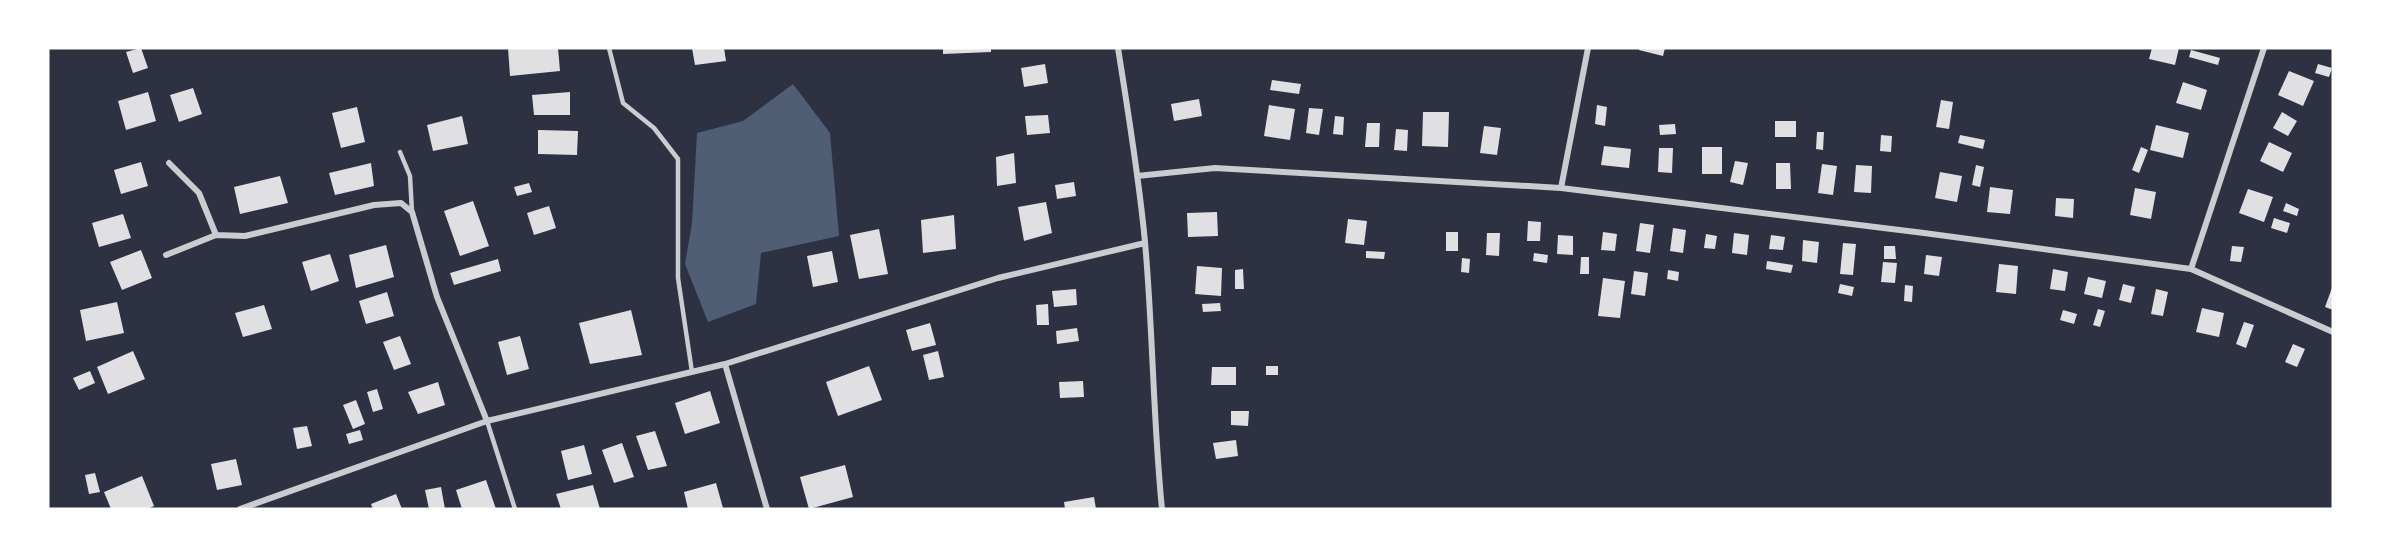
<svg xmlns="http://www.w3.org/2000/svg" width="2381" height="557" font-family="'Work Sans',sans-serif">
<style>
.water{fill:#4f5d75}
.building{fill:#e0e0e3}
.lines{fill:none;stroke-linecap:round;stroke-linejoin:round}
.service{stroke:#caccd0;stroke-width:4.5}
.minor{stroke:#caccd0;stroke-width:6}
</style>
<rect width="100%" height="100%" fill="#2d3142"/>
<path class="water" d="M793,84l37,49 9,103 -78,17 -5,51 -48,18 -23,-58 7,-41 5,-90 46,-12z"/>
<path class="building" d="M141,48l7,20 -15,5 -7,-21z
M508,48h50l2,23 -50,5z
M692,48h32l2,13 -31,4z
M943,48h48v4l-48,2z
M1639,48h26l-2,8 -24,-6z
M2152,48h27l-4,17 -26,-6z
M2191,50l29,8 -2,7 -29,-8z
M1045,64l3,19 -24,4 -3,-19z
M2318,64l14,4 -3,9 -14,-4z
M2289,71l25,10 -11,25 -25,-11z
M1272,80l29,4 -2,10 -29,-4z
M2183,82l24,8 -6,20 -25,-7z
M193,88l9,26 -23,8 -9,-27z
M148,92l8,29 -30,9 -8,-29z
M570,92v23h-36l-2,-20z
M1199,99l3,17 -28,5 -3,-17z
M1941,100l12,2 -4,27 -13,-2z
M1269,105l26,4 -5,31 -26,-4z
M1597,105l10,2 -2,19 -10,-2z
M357,107l8,35 -24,6 -9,-35z
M1309,108l14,1 -4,26 -13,-2z
M1423,112h26l-1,35 -26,-1z
M2282,112l15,9 -9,15 -15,-8z
M1048,115l2,18 -23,2 -2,-19z
M462,116l6,28 -35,7 -6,-26z
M1335,116l9,1 -1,18 -10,-1z
M1775,121h21v16h-21z
M1367,123h13l-1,24h-14z
M1675,124l1,10 -16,1 -1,-10z
M2156,125l33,8 -6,25 -33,-8z
M1484,126l17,2 -4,27 -17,-2z
M1396,129l12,1 -1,21 -13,-1z
M538,130l40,1 -1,24 -39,-1z
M1817,132h7l-1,18 -7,-1z
M1881,135l11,1 -1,16 -11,-1z
M1960,135l25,5 -2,9 -25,-6z
M2269,142l23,11 -9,19 -23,-11z
M1604,146l27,3 -2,19 -28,-3z
M1702,147h20v27h-20z
M2141,147l7,3 -9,23 -7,-3z
M1659,148h14l-1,25 -14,-1z
M1014,153l2,30 -19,3 -1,-29z
M1735,161l13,2 -5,22 -13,-3z
M141,162l7,24 -27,8 -7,-24z
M371,163l3,23 -39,9 -6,-22z
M1776,163h14l1,26h-15z
M1822,164l15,2 -4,29 -15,-2z
M1856,165l16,1 -1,27 -17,-1z
M1976,165l8,2 -4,20 -8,-2z
M1940,172l22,4 -5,26 -22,-4z
M280,176l8,27 -48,11 -6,-27z
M1074,182l2,14 -19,3 -2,-14z
M529,183l3,9 -15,4 -3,-9z
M1990,187l23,3 -3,24 -23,-2z
M2135,188l21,4 -5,27 -21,-4z
M2248,189l25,8 -9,25 -25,-9z
M2056,198l18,1 -1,19 -18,-2z
M473,201l16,45 -29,10 -16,-45z
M1046,202l6,31 -28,8 -6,-34z
M2286,203l13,6 -2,7 -14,-5z
M549,206l7,22 -22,7 -7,-22z
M1217,212l1,24 -30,1 -1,-24z
M123,214l8,24 -32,9 -7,-24z
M954,215l2,34 -33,4 -2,-33z
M2274,218l16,5 -3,10 -16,-5z
M1348,219l19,2 -3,24 -19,-2z
M1528,221l13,1 -1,19h-13z
M1640,223l14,2 -4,28 -14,-2z
M1673,228l13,2 -3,23 -13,-2z
M879,229l9,45 -29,5 -9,-44z
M1446,232h12v19h-12z
M1603,232l14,2 -2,17 -14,-1z
M1487,233h13l-1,23 -13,-1z
M1734,233l15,2 -2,20 -15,-2z
M1706,234l11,2 -2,13 -11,-1z
M1558,235l15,1v19l-16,-1z
M1771,235l14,2 -2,13 -14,-1z
M1803,240l16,2 -2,21 -15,-2z
M1843,243l13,1 -3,31 -13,-1z
M386,245l8,32 -38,11 -7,-33z
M1884,246h11l1,13h-12z
M2232,246l12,1 -3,15 -11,-1z
M141,250l11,28 -30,12 -12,-28z
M832,251l6,31 -25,5 -6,-31z
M1366,251l19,1 -1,7 -18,-1z
M1534,253l14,2 -1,8 -14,-2z
M330,254l9,27 -28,10 -9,-29z
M1926,255l16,2 -3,19 -15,-2z
M1581,257h8v17h-9z
M1462,258l8,1 -1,14 -8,-1z
M498,259l3,12 -47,14 -4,-12z
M1767,261l26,4 -2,8 -25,-4z
M1883,262l14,1 -2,20 -14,-1z
M1999,264l19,2 -2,28 -20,-2z
M1197,266l25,2 -1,28 -26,-2z
M1243,269l1,20h-9v-19z
M2053,269l15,3 -3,19 -15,-2z
M1668,270l11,2 -1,9 -11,-2z
M1634,271l14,2 -3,23 -14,-2z
M2088,277l18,4 -4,17 -18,-4z
M1603,278l22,3 -5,37 -22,-2z
M1840,284l14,3 -2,9 -14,-3z
M2123,284l12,3 -4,16 -12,-3z
M1905,285l8,1 -1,16 -8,-1z
M2333,285v25l-8,-3z
M1076,289l1,16 -23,2 -2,-16z
M2156,289l12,3 -5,24 -12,-2z
M387,292l7,24 -28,8 -7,-23z
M117,302l7,31 -38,8 -6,-31z
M1220,303l1,8 -18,1 -1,-8z
M1048,304l1,21h-12l-1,-20z
M264,305l8,24 -29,8 -8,-24z
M2202,308l22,5 -5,24 -23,-5z
M2098,309l7,2 -5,16 -7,-2z
M631,310l11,45 -52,9 -11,-41z
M2063,310l14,4 -3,10 -14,-4z
M2244,322l10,3 -8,23 -10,-4z
M930,323l6,22 -24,6 -6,-21z
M1077,328l2,13 -22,3 -1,-13z
M400,336l11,28 -17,6 -11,-28z
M520,336l9,33 -22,6 -9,-33z
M2293,344l12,5 -8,18 -12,-5z
M133,351l12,28 -37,15 -11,-27z
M938,351l6,26 -15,3 -6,-25z
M869,366l13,34 -44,16 -12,-34z
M1266,366h12v9h-12z
M1212,367h24v18h-25z
M90,371l5,12 -16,7 -6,-12z
M1083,381l1,16 -24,1 -1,-16z
M438,382l7,23 -27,9 -10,-22z
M377,389l6,20 -10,3 -6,-20z
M710,391l10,32 -35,11 -10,-31z
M356,400l9,24 -12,5 -10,-24z
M1231,411h18l-1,15 -17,-1z
M307,426l5,20 -15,3 -4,-21z
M360,430l3,10 -14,4 -3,-10z
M655,431l12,35 -19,4 -12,-34z
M1236,440l2,16 -22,3 -3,-16z
M622,443l12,34 -20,6 -12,-33z
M584,445l8,29 -24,6 -7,-29z
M236,459l6,26 -25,5 -6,-26z
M845,465l8,32 -44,12 -9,-32z
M95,473l5,19 -11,2 -4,-19z
M142,476l12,30 -7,3h-36l-7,-17z
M486,480l10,29h-34l-6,-19z
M716,483l7,25 -35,1 -4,-17z
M593,485l7,24h-39l-5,-15z
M441,487l4,22h-16l-4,-19z
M396,494l6,15h-29l-2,-5z
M1094,497l2,12h-31l-1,-7z"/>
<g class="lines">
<path class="service" d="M609,48l14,55 31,25 24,31v119l14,94
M400,152l10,24 2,36
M487,421l28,88"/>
<path class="minor" d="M1118,48c10,64 21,129 27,194 8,89 8,178 17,267
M169,163l30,30 17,42
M1137,176l78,-8 346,20 363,45 267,36 142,63
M1561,188l27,-140
M166,255l50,-20 29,1 129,-31 27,-2 11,9 25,85 50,124
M2191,269l73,-221
M725,364l42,145
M240,509l247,-88 238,-57 273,-86 147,-35"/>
</g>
<rect width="2381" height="557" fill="none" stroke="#ffffff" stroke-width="99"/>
</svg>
